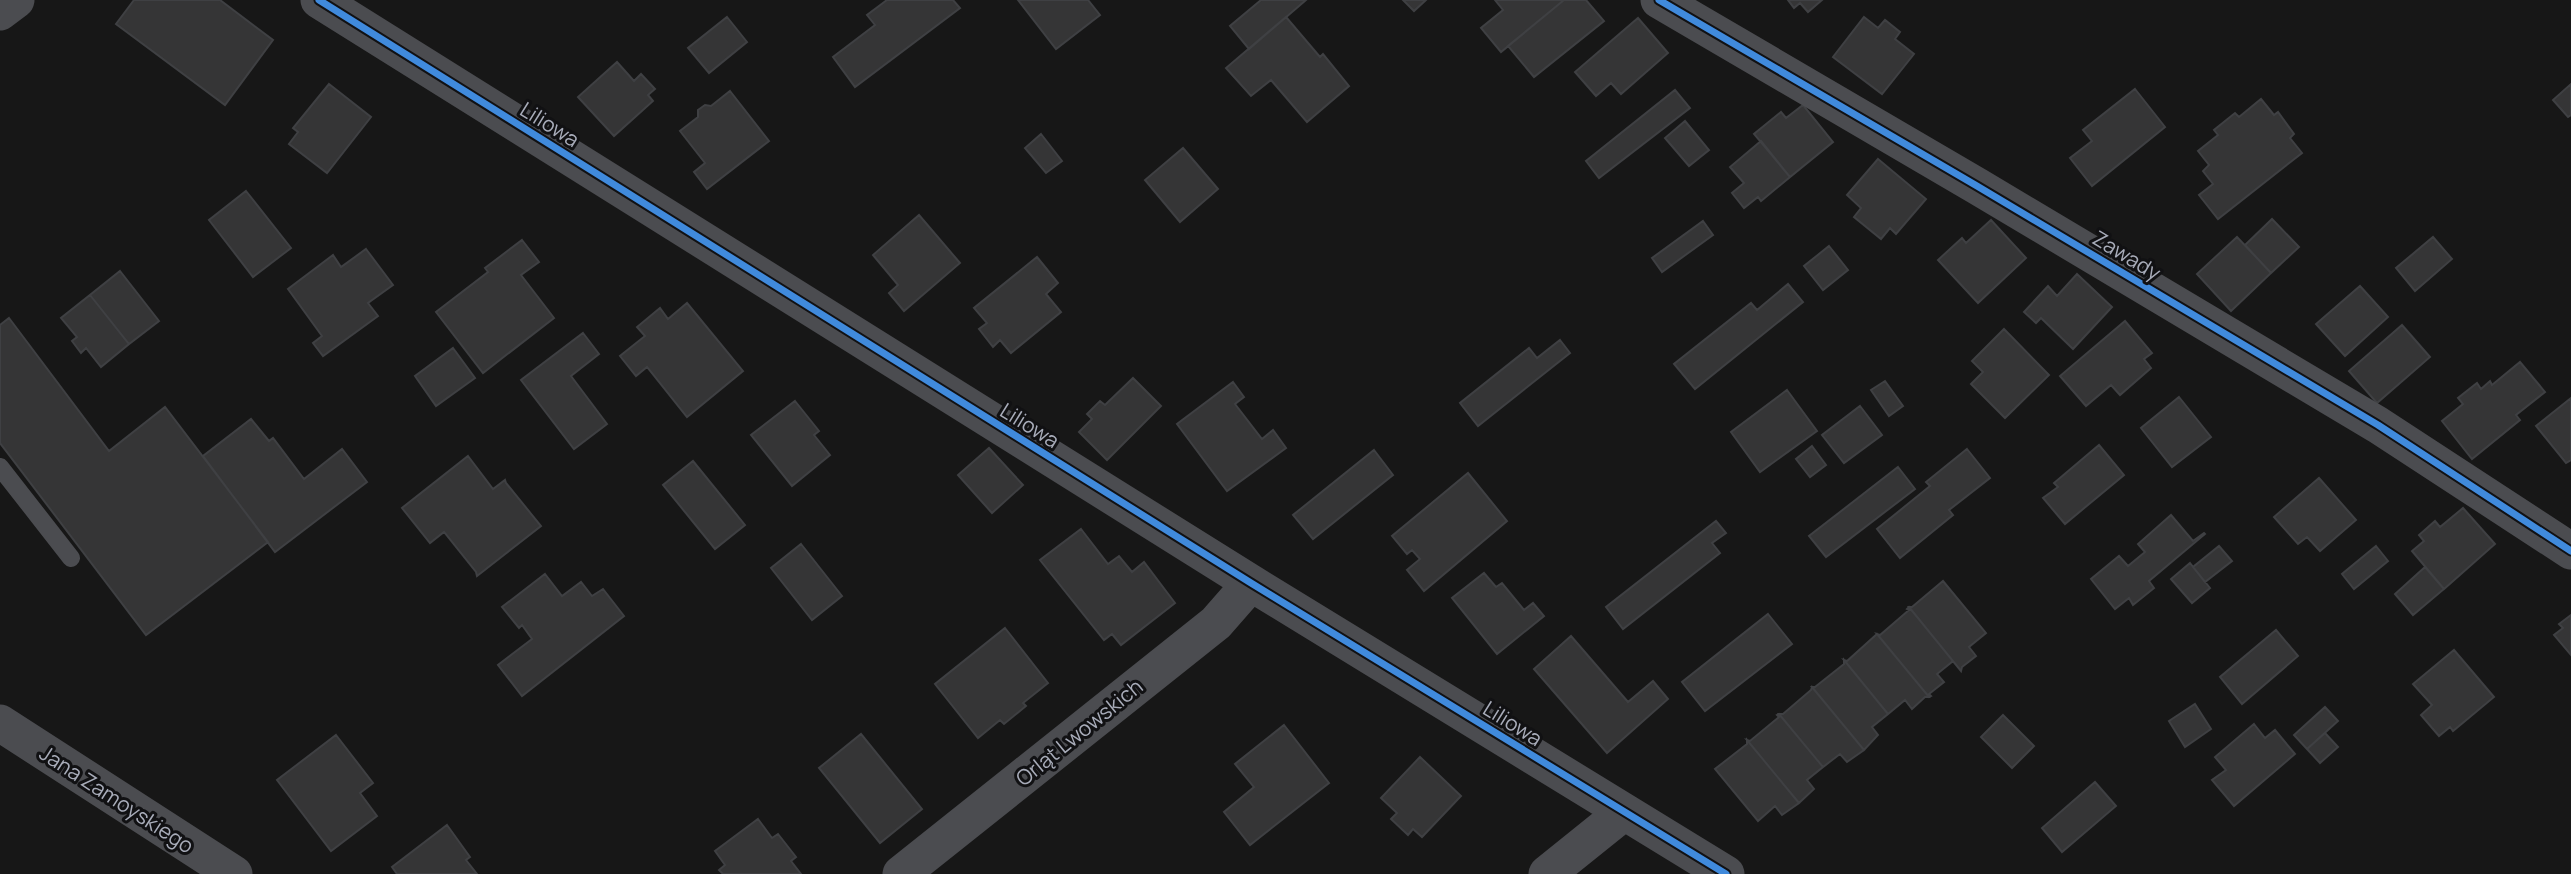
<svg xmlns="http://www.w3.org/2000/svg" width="2571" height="874" font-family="Manrope,sans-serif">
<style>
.building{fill:#353536;stroke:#3f4043;stroke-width:2}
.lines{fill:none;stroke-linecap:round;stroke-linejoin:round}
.lane{stroke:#4b4c50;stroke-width:18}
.street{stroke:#4b4c50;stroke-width:37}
.cycleway-casing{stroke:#111113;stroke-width:11}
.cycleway{stroke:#408adc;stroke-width:7}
.labels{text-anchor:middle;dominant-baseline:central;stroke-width:6;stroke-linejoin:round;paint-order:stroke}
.street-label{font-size:21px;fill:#a8acb9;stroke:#111113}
</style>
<rect width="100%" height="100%" fill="#171717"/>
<path class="building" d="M134,0h86l53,40 -48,65 -109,-81z
M887,0h66l7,8 -105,79 -22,-30 42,-32 -8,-10z
M1018,0h70l12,15 -44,34z
M1261,0h45l-57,49 -19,-23z
M1403,0h23l-12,11z
M1495,0h69l-63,52 -20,-24 22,-18z
M1564,0h22l18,21 -70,56 -26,-31z
M1788,0h34l-14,12 -8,-9 -6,5z
M727,17l20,25 -38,31 -21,-25z
M1286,17l34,40 3,-3 26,32 -42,36 -36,-42 -20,16 -25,-28z
M1864,17l14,11 7,-8 15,12 -5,7 19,15 -32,40 -49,-37z
M1638,18l30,35 -47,41 -10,-11 -15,13 -21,-24z
M617,62l17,19 7,-7 14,15 -7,6 5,6 -39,35 -36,-39z
M329,84l42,33 -44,56 -38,-29 9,-12 -5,-4z
M2571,84v31l-3,2 -15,-17z
M2135,89l30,38 -73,59 -22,-28 22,-17 -9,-11z
M1675,90l15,18 -91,70 -13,-17z
M730,91l39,50 -62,48 -13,-17 11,-9 -25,-32 18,-14v-7l7,-5 6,1z
M2261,99l13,16 4,-3 16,22 -4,4 12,15 -84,66 -19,-24 14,-11 -10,-13 6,-6 -11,-14 20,-16 -4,-5 21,-17 4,4z
M1803,105l30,37 -43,35 -36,-43 27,-22 5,6z
M1685,121l24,29 -20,16 -24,-28z
M1041,134l21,27 -16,12 -21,-25z
M1761,141l29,36 -29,24 -3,-4 -14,11 -12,-15 12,-10 -14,-16z
M1183,148l35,41 -38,33 -35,-42z
M1878,159l48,40 -30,35 -6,-6 -9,11 -27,-22 7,-9 -14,-13z
M246,191l45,57 -38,29 -44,-57z
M919,215l41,48 -56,48 -15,-18 9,-8 -25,-30z
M2272,219l27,28 -28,26 -26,-28z
M1991,220l35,38 -48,45 -40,-43 24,-22 4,5z
M1703,221l10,14 -51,37 -10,-14z
M2237,237l34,36 -40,38 -34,-37z
M2433,237l19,22 -37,32 -19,-23z
M522,240l17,22 -18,13 33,43 -71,55 -47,-61 52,-40 -3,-4z
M1829,246l19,24 -25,20 -19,-24z
M366,249l27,36 -25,18 10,13 -55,40 -10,-13 9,-7 -34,-47 45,-34 8,12z
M1037,257l21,26 -12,11 15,18 -50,41 -11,-13 -7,7 -14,-18 8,-6 -13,-15z
M120,271l39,50 -30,23 -39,-49z
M2077,274l35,33 -39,42 -32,-31 -5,5 -12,-11 24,-26 9,10z
M1788,284l15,18 -108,87 -21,-25 77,-61 6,7z
M2360,286l28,31 -43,39 -29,-32z
M90,295l39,49 -28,23 -15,-19 -5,5 -9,-12 5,-4 -16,-19z
M687,303l56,68 -56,46 -40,-50 -11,9 -16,-20 25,-20 -8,-9 23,-19 8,11z
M9,318l100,133 56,-44 103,135 -122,93 -146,-192v-118z
M2125,321l27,32 -8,6 7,9 -31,27 -9,-10 -25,21 -26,-30z
M2402,325l28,32 -53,46 -28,-32z
M2004,329l45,46 -44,43 -34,-34 12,-12 -11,-11z
M583,333l16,21 -28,22 36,48 -33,25 -53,-69z
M1560,340l10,13 -92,73 -18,-23 69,-55 8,10z
M453,348l22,30 -39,28 -21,-30z
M2520,362l25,30 -29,23 4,5 -48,39 -30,-38 21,-17 -5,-6 19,-15 4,6 9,-8 2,4z
M1133,378l28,28 -54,54 -28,-28 13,-13 -5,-5 13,-13 5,4z
M1885,381l18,25 -14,10 -18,-26z
M1233,382l11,15 -9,7 27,35 11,-9 13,18 -59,43 -50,-67z
M1787,390l30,41 -57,41 -29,-40z
M2179,397l32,40 -39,30 -31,-39z
M2571,398v62l-5,3 -30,-37z
M795,401l24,30 -5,4 16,20 -38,31 -41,-51z
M1860,406l22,29 -38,28 -22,-28z
M251,419l18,22 4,-3 31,41 38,-30 25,33 -92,70 -72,-96z
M2099,445l25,30 -59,49 -22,-26 15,-11 -4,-4z
M1812,446l14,19 -16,12 -14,-18z
M989,448l34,37 -31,28 -34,-38z
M1967,449l23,29 -41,32 4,5 -53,43 -23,-29 53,-43 -4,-4z
M1374,450l19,25 -80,64 -20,-24z
M468,456l25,33 12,-9 1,3 35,43 -64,50 -1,-4 -32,-40 -14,11 -28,-35z
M693,461l52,64 -30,24 -52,-64z
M1898,467l17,22 -89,68 -17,-21z
M1468,473l39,48 -83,70 -17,-21 13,-11 -8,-9 -5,4 -15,-18z
M2319,478l37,42 -36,31 -13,-14 -9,7 -24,-27z
M2463,508l32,36 -51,45 -32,-38 12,-10 -5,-6 16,-14 5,6z
M2171,515l22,26 11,-8 1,1 -56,47 5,7 -21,17 -4,-7 -14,11 -24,-30 28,-23 9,10 17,-14 -7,-8z
M1716,521l10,12 -14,10 8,10 -97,76 -17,-22z
M1081,529l27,35 11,-8 13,16 12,-10 31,41 -54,42 -9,-11 -8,6 -64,-80z
M801,544l41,52 -30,24 -41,-52z
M2219,546l13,15 -27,21 -12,-15z
M2376,546l12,15 -34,28 -12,-15z
M2190,563l20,25 -18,15 -21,-24z
M2425,567l19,22 -31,26 -18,-21z
M1484,573l12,14 6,-4 22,27 9,-7 11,13 -47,38 -45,-56z
M545,574l17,22 19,-14 11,14 11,-7 21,27 -102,80 -24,-31 34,-26 -10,-14 -3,3 -17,-21z
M1943,581l43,52 -17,14 7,9 -14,11 -1,4 -52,-64h3z
M1909,607l44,54 -16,13 7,8 -15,12 2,2 -2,1 -52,-63 3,1 29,-25 -2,-1z
M1768,614l24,30 -87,67 -23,-29z
M2571,615v40l-17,-20 9,-7 -4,-4z
M1005,628l43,55 -25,20 3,3 -22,18 -4,-4 -22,18 -43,-54z
M2276,630l22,26 -56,48 -22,-27z
M1877,634l52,63h-4l-13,12 -7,-9 -17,14 -44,-54 3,1z
M1571,636l57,66 25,-21 15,18 -61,54 -73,-84z
M2454,650l40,47 -41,34 -3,-4 -11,9 -18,-21 11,-10 -19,-21z
M1844,660l44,54 -16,13 6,8 -14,15 -52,-63h3l29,-23z
M1812,687l52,63 -17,12 -7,-8 -17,13 -44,-53h4l28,-24z
M2195,704l16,25 -26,18 -16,-26z
M2325,707l13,14 -31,28 -13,-14z
M1779,714l44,53 -16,13 7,9 -15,14 -52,-63 3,1 29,-24 -2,-2z
M2003,715l31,31 -22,22 -31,-31z
M2254,724l11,14 10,-8 20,24 -61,52 -22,-26 14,-10 -11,-13z
M1284,725l45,58 -79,62 -26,-33 30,-25 -19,-23z
M2325,733l13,14 -18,16 -13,-14z
M861,734l61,75 -42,34 -61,-75z
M336,735l37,48 -13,10 17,23 -46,35 -54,-71z
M1747,740l52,63 -17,12 -7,-9 -17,15 -43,-52 32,-25z
M1420,757l41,39 -39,41 -9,-8 -5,6 -17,-16 6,-6 -16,-15z
M2095,782l21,24 -54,46 -20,-24z
M758,819l14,19 6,-4 18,23 -5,4 10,13h-78l-4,-4 6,-5 -10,-14z
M447,825l23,32 -4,3 11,14h-80l-5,-7z"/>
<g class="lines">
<path class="lane" d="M0,467l71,91"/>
<path class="street" d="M319,0l932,583 475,291
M1659,0l318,186 401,239 193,126
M0,12l16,-12
M0,723l234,151
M901,874l315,-251 35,-40
M1547,874l77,-62"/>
<defs>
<path id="cycleway" d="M319,0l932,583 475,291
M1659,0l318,186 401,239 193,126"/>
</defs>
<use href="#cycleway" class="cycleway-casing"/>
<use href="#cycleway" class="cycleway"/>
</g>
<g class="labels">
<g class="street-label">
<text transform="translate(550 124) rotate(32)">Liliowa</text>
<text transform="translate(2127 255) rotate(31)">Zawady</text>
<text transform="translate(1030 425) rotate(32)">Liliowa</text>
<text transform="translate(1513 723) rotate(32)">Liliowa</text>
<text transform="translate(1079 732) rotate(-39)">Orląt Lwowskich</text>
<text transform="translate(117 799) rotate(33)">Jana Zamoyskiego</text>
</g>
</g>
</svg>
